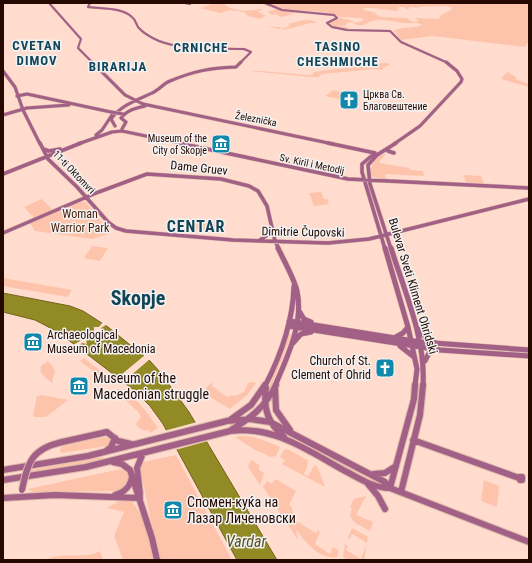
<svg xmlns="http://www.w3.org/2000/svg" width="532" height="563" font-family="'Roboto Condensed',sans-serif">
<style>
.green{fill:#fdc4ab;fill-rule:evenodd}
.water{fill:#928a25;stroke:#72631a}
.pier{fill:#ffdccd}
.lines{fill:none;stroke-linecap:round;stroke-linejoin:round}
.secondary-far4-casing{stroke:#dcbaac;stroke-width:2.5}
.secondary-far3-casing{stroke:#dcbaac;stroke-width:4}
.secondary-far2-casing{stroke:#dcbaac;stroke-width:4.5}
.secondary-far1-casing{stroke:#dcbaac;stroke-width:6}
.secondary-casing{stroke:#dcbaac;stroke-width:8}
.secondary-far4{stroke:#a36086;stroke-width:2}
.secondary-far3{stroke:#a36086;stroke-width:3}
.secondary-far2{stroke:#a36086;stroke-width:3.5}
.secondary-far1{stroke:#a36086;stroke-width:5}
.secondary{stroke:#a36086;stroke-width:6}
.secondary-bridge-far1-casing{stroke:#dcbaac;stroke-width:4;stroke-linecap:butt}
.secondary-bridge-casing{stroke:#dcbaac;stroke-width:8;stroke-linecap:butt}
.secondary-bridge-far1{stroke:#a36086;stroke-width:3}
.secondary-bridge{stroke:#a36086;stroke-width:6}
.labels{text-anchor:middle;dominant-baseline:central;stroke-width:3;stroke-linejoin:round;paint-order:stroke}
.far-poi-label{font-size:10px;fill:#260900;stroke:#f2f2f2;text-anchor:start}
.far-street-label{font-size:10px;fill:#260900;stroke:#f2f2f2}
.street-label{font-size:12px;fill:#260900;stroke:#f2f2f2}
.park-label{font-size:12px;fill:#491f0a;stroke:#f2f2f2}
.poi-label{font-size:12px;fill:#260900;stroke:#f2f2f2;text-anchor:start}
.far-district-label{font-size:13px;font-weight:bold;letter-spacing:1px;fill:#114456;stroke:#f2f2f2}
.near-poi-label{font-size:14px;fill:#260900;stroke:#f2f2f2;text-anchor:start}
.district-label{font-size:16px;font-weight:bold;letter-spacing:1px;fill:#114456;stroke:#f2f2f2}
.near-water-label{font-size:16px;font-style:italic;fill:#575321;stroke:#f2f2f2}
.town-label{font-size:20px;font-weight:bold;fill:#114456;stroke:#f2f2f2}
</style>
<rect width="100%" height="100%" fill="#ffdccd"/>
<path class="green" d="M209,3h14c11,10 25,8 39,6l1,1 -6,1 9,5 -6,3 -12,-3 -4,-4 -14,-2 -10,3 -20,-5 12,-4z
M259,3h270v38l-4,6 -92,-11 -34,4 -2,-6 -4,-3c9,-5 20,-2 29,-6 -7,-4 -11,-1 -18,-2 -11,-1 -17,-4 -28,-3 -10,1 -12,10 -23,3l10,-2 -1,-3 -23,-1c-4,-5 -33,-7 -40,-6 -7,2 -10,5 -17,6l-7,-3 -3,1 -4,-3 8,-3zM443,6l9,1v2l-12,7 -1,3 -24,-1 4,3 -5,1 -8,-4 -26,-1 -7,-5 -9,-2 -1,-2h8l26,3 2,-4h5l2,2h3l1,-2 9,1v-1z
M340,18l10,2 4,2 -7,1 -2,3 -10,-1 15,3 -2,1 -15,-2 -5,-4z
M304,20h7l6,3h-7l-26,7 -1,-2 -4,1 -12,-3 19,2 4,-3 -2,-1z
M385,63l6,1 -8,4v2l-9,-1 -52,5 -4,3h-7l-62,-6h12l46,4h5l2,-3z
M507,72l9,5 -1,2 14,5v3l-28,-8z
M334,90l24,7 -6,5 -27,-6z
M386,154l-7,8 1,1 29,5 2,2 12,1 1,5 -39,-2 1,5 -13,-2 -2,-2c0,-11 3,-20 15,-21z
M463,175l18,1 3,8 -18,-1z
M321,192l3,7h3l2,5 -15,2 -5,-13z
M42,199l12,12 -19,8 -11,-12z
M81,202h5l25,31 -2,1 -17,5 -57,-8 -5,-8z
M194,221l24,3 -1,2 6,1 -2,4 -30,-2z
M92,246l16,2 -8,13 -16,-3z
M3,278l69,12 -4,7 -65,-11z
M289,334h3l-24,61 -1,-3z
M84,358l24,19 2,3 -3,2 -27,-21z
M48,361l7,9 -3,13c-6,-6 -13,-7 -11,-17z
M212,382v4c6,3 9,9 17,11l2,-2 4,1 9,-4 4,-9 6,-1 2,1 -9,12 -17,14 -25,-15 1,-6z
M119,389c14,3 31,27 39,39l-8,5 -1,-3c-4,2 -12,-2 -13,-6l5,-7 -2,-4 -23,-22z
M42,395l26,5 -22,17h-11l-2,-2 4,-19z
M278,429l99,52 2,2c-11,0 -94,-44 -101,-54z
M241,436c14,0 27,5 39,11l-4,9 -5,1 -16,-7 -20,-13z
M106,437l4,1 2,3 -2,3 -3,2 -45,7 -2,-2 2,-7z
M287,449l20,11 1,4 -4,10 4,2 6,-10h3l8,21 -43,-23 3,-4 -5,-3 4,-7z
M176,455l56,105h-73l-20,-97z
M103,457v3l-73,13v-3z
M251,460l8,5v5l5,3 -4,12 -12,-18z
M121,469l6,1 3,6 -4,11 -9,4 -84,1 -5,-3z
M275,479l21,12 -7,14 3,2 2,16 2,-2 20,12 2,-3 2,2 -5,12 15,10 3,-7 6,4 -2,6c-16,4 -33,-16 -41,-28l2,11 -35,-53 4,-6 5,3z
M484,480l15,6 -2,21 -16,-6z
M366,496l-10,19 17,7 -3,9 -15,-8 -5,-7 2,-8 -2,-1 4,-8z
M121,500h9c15,14 19,40 23,60h-30l-9,-24 10,-24 -17,-4z
M352,528l16,9 -4,23h-18l-3,-4 2,-12 3,2 -2,4 15,9 6,-16 -15,-9 -2,5 -2,-1z
M100,551l3,9h-57c16,-9 37,0 54,-9z"/>
<path class="water" d="M3,293l67,13 13,5 25,16 42,34 10,11 29,40 88,148h-40l-74,-136 -13,-18 -16,-16 -76,-58 -23,-12 -32,-8z"/>
<path class="pier" d="M103,322l3,3 -5,3v4l-4,-1 -4,3 2,4 -5,-1 -4,3 1,4 -5,-1 -5,5 -4,-3 7,-4 -1,-3 4,1 4,-4v-3l4,1 3,-3v-3h5z
M145,355l5,4 -28,24 -6,-4z
M197,422l11,19 -33,9 -11,-19z"/>
<g class="lines">
<defs>
<path id="secondary-far4" d="M49,3l32,36 -3,9 15,15
M90,3l-2,4c14,2 33,0 44,10 4,3 4,7 6,10 5,6 14,11 21,14 26,10 57,7 85,8l7,3 -11,11
M185,3l5,1
M265,3l17,7 52,5 3,3 -10,5 5,4 15,3 43,1 11,11 47,21"/>
<path id="secondary-far3" d="M92,62l33,33 18,9 190,40
M3,71l12,16 8,23 17,34
M17,96l10,-2 84,18
M3,115l24,-7 42,-3
M115,126l-4,-7c10,-14 26,-19 41,-26 7,-3 12,-10 18,-12 24,-10 40,-13 66,-14l5,-5
M122,129l4,-7 -5,-4c6,-8 15,-10 24,-12
M96,135l6,-5 10,-15
M78,144l34,-12 10,-1 62,13
M394,144l26,-18 41,-44 1,-3 -5,-8 -11,-9"/>
<path id="secondary-far2" d="M40,143l8,16 29,28 31,35 8,6 10,3 107,9 95,3 41,-4 160,-40
M179,143l169,36 181,9
M328,143l47,10
M43,149l6,2 11,-2
M387,149l1,2 6,2
M375,153l-13,11v8l23,77
M3,174l78,-31
M3,233l93,-40 51,-19 74,5 28,7 9,5 9,15 8,35 4,8
M260,240l12,-8
M391,249l-21,-65 -2,-19 9,-10 19,-12"/>
<path id="secondary-far1" d="M385,248l23,79 9,42 -2,17
M391,248c14,45 35,91 32,138
M299,311l5,8 7,3
M289,321l131,21 109,8
M288,326l152,24 89,6
M418,329l8,9 8,4
M394,338l9,-5 5,-6
M293,343l8,-9 10,-2
M400,346l14,11
M425,361l4,-8 7,-3
M265,386c16,-31 28,-65 29,-100
M275,386c12,-29 29,-62 22,-95 -3,-13 -13,-30 -19,-43"/>
<path id="secondary" d="M275,387l1,23 14,20
M266,388c-3,21 2,35 18,49
M230,420l21,-15 14,-20
M231,430c20,-12 34,-23 45,-45
M413,440l106,38
M62,442l45,-10 11,9 13,3
M106,451l5,-4 4,-9
M113,462l9,2 8,6 22,68 5,22
M3,470l85,-14 139,-35 23,-2 20,3 115,60 5,6
M374,474l11,-1 11,-7
M519,477h3v3h-2z
M3,480l83,-13 144,-36c44,-6 80,21 117,41 13,7 27,16 43,16l139,54
M368,484l10,12 7,13
M390,488l24,-89 1,-14
M401,492l19,-77 3,-30
M140,494l-3,-26 6,-15
M115,495c10,-3 15,-8 17,-18
M3,498l52,-3 85,3"/>
</defs>
<use href="#secondary-far4" class="secondary-far4-casing"/>
<use href="#secondary-far3" class="secondary-far3-casing"/>
<use href="#secondary-far2" class="secondary-far2-casing"/>
<use href="#secondary-far1" class="secondary-far1-casing"/>
<use href="#secondary" class="secondary-casing"/>
<use href="#secondary-far4" class="secondary-far4"/>
<use href="#secondary-far3" class="secondary-far3"/>
<use href="#secondary-far2" class="secondary-far2"/>
<use href="#secondary-far1" class="secondary-far1"/>
<use href="#secondary" class="secondary"/>
<defs>
<path id="secondary-bridge-far1" d="M111,112l12,2"/>
<path id="secondary-bridge" d="M22,490c6,-29 10,-41 40,-48"/>
</defs>
<use href="#secondary-bridge-far1" class="secondary-bridge-far1-casing"/>
<use href="#secondary-bridge" class="secondary-bridge-casing"/>
<use href="#secondary-bridge-far1" class="secondary-bridge-far1"/>
<use href="#secondary-bridge" class="secondary-bridge"/>
</g>
<defs>
<symbol id="church-square" viewBox="-11 -11 22 22"><rect x="-9" y="-9" width="18" height="18" rx="4" fill="#1089ac" stroke="#f2f2f2"/><path d="M-1.2-6h2.4v3.5h3.3v2.4h-3.3V6h-2.4V-.1h-3.3v-2.4h3.3Z" fill="#fff"/></symbol>
<symbol id="museum-square" viewBox="-11 -11 22 22"><rect x="-9" y="-9" width="18" height="18" rx="4" fill="#1089ac" stroke="#f2f2f2"/><path d="M0-6L6-3V-2H-6V-3ZM-5-1h2V3h-2ZM-1-1h2V3h-2ZM3-1h2V3H3ZM-6 4H6V6H-6Z" fill="#fff"/></symbol>
</defs>
<g fill-rule="evenodd">
<use href="#church-square" x="338" y="89" width="22" height="22"/>
<use href="#museum-square" x="210" y="133" width="22" height="22"/>
<use href="#museum-square" x="22" y="331" width="22" height="22"/>
<use href="#church-square" x="374" y="357" width="22" height="22"/>
<use href="#museum-square" x="68" y="375" width="22" height="22"/>
<use href="#museum-square" x="162" y="499" width="22" height="22"/>
</g>
<g class="labels">
<g class="far-poi-label">
<text x="363" y="94">Црква Св.<tspan x="363" dy="12">Благовештение</tspan></text>
<text x="207" y="138" text-anchor="end">Museum of the<tspan x="207" dy="12">City of Skopje</tspan></text>
</g>
<g class="far-street-label">
<text transform="translate(256 119) rotate(11)">Železnička</text>
<text transform="translate(312 164) rotate(12)">Sv. Kiril i Metodij</text>
<text transform="translate(74 172) rotate(46)">11-ti Oktomvri</text>
</g>
<g class="street-label">
<text transform="translate(199 168) rotate(6)">Dame Gruev</text>
<text transform="translate(303 232) rotate(1)">Dimitrie Čupovski</text>
<text transform="translate(413 286) rotate(73)">Bulevar Sveti Kliment Ohridski</text>
</g>
<g class="park-label">
<text x="80" y="214">Woman<tspan x="80" dy="14">Warrior Park</tspan></text>
</g>
<g class="poi-label">
<text x="47" y="335">Archaeological<tspan x="47" dy="14">Museum of Macedonia</tspan></text>
<text x="371" y="361" text-anchor="end">Church of St.<tspan x="371" dy="14">Clement of Ohrid</tspan></text>
</g>
<g class="far-district-label">
<text x="37" y="45">CVETAN<tspan x="37" dy="15">DIMOV</tspan></text>
<text x="338" y="46">TASINO<tspan x="338" dy="15">CHESHMICHE</tspan></text>
<text x="201" y="47">CRNICHE</text>
<text x="118" y="66">BIRARIJA</text>
</g>
<g class="near-poi-label">
<text x="93" y="378">Museum of the<tspan x="93" dy="16">Macedonian struggle</tspan></text>
<text x="187" y="502">Спомен-куќа на<tspan x="187" dy="16">Лазар Личеновски</tspan></text>
</g>
<g class="district-label">
<text x="196" y="226">CENTAR</text>
</g>
<g class="near-water-label">
<text x="246" y="541">Vardar</text>
</g>
<g class="town-label">
<text x="138" y="298">Skopje</text>
</g>
</g>
<rect width="532" height="563" fill="none" stroke="#260900" stroke-width="8"/>
</svg>
